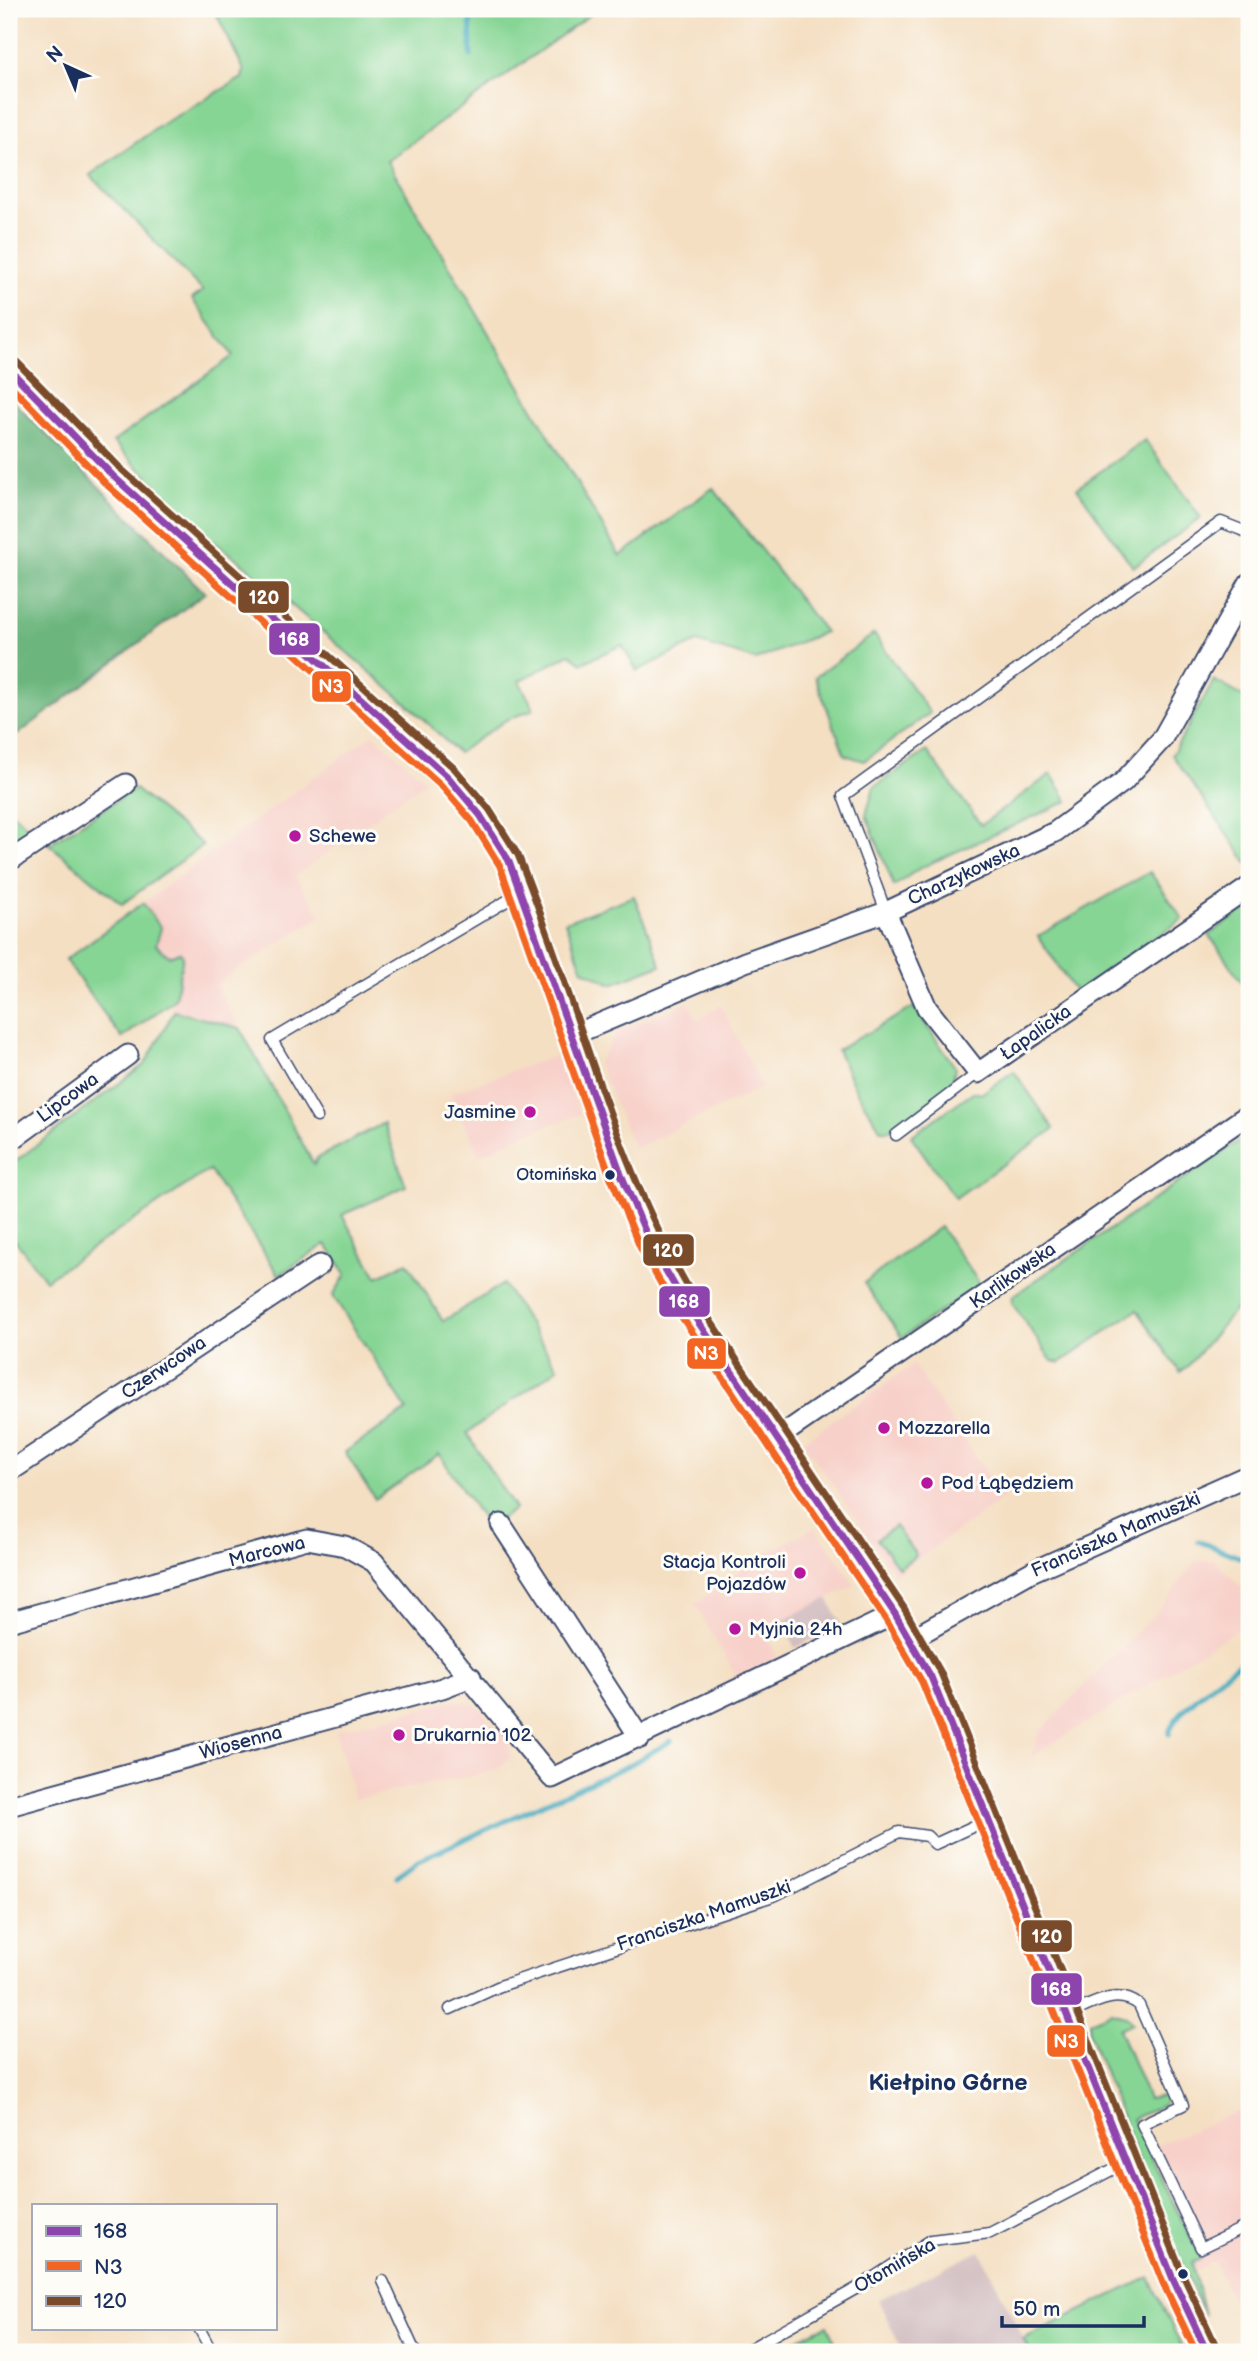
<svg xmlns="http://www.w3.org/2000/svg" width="1258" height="2361" font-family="'Balsamiq Sans',sans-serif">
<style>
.built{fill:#f7d0c9}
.industrial{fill:#d2bec1}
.green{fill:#86d594;stroke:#508279;stroke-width:2}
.forest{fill:#6cb67e;stroke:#44726e;stroke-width:2}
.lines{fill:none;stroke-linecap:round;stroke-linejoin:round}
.stream{stroke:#3ea9be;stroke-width:5}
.service-casing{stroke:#3c496d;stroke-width:13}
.minor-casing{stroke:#3c496d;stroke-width:23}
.tertiary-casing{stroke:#3c496d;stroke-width:26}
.service{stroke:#fff;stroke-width:10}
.minor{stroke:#fff;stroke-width:19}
.tertiary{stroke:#fff;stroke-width:23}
.bus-1-casing{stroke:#fdfcf7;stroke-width:12}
.bus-2-casing{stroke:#fdfcf7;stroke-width:12}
.bus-3-casing{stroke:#fdfcf7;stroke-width:12}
.bus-1{stroke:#8e44ad;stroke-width:7}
.bus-2{stroke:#f26522;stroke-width:7}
.bus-3{stroke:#7a4b2a;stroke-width:7}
.poi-dot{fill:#b5179e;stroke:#fdfcf7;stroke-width:2.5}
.bus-dot{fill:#1b2f5e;stroke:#fdfcf7;stroke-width:2.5}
.labels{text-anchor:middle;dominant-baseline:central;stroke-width:6;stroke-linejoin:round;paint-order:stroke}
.bus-label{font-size:17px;fill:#1b2f5e;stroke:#fdfcf7;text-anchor:end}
.poi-label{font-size:19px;fill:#1b2f5e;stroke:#fdfcf7;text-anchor:start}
.street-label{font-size:19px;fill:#1b2f5e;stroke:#fdfcf7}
.quarter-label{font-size:23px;font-weight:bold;fill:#1b2f5e;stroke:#fdfcf7}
.line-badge{stroke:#fdfcf7;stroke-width:2.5}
.badge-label{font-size:19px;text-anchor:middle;font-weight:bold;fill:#fff}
</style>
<rect width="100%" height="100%" fill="#fdfcf7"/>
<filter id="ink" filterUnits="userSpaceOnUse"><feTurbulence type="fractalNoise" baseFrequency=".0143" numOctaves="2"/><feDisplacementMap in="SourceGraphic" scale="14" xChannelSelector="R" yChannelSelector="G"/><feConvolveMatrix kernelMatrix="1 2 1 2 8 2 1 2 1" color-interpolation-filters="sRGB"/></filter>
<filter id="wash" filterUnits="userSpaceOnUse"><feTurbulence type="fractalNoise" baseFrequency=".00686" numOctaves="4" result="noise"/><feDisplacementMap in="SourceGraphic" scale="28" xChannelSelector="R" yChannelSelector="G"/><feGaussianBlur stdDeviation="1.57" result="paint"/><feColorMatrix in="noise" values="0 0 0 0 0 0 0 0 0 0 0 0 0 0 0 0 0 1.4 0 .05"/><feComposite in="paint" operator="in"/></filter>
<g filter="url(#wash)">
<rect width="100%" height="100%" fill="#f4dfc2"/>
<path class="built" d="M373,734l53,47 -131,95 26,40 -106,68 25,44 -66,-17 -5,-8 6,-5 -6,-42 -13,-11 5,-17 -18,-25z
M688,1002l10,18 23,-15 41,82 -128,62 -36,-86 20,-32z
M558,1055l22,59 -60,22 -41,20 -28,-63z
M913,1365l91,133 -109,77 -92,-134z
M815,1528l40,57 -91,44 13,28 -40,20 -42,-73 65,-48z
M1214,1560l35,35v27l-218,135 8,-25 124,-127 33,-44z
M454,1700l22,5 33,37 2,14 -12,14 -145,29 -18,-68z
M1249,2107v230l-35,-76 -18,9 -51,-120z"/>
<path class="industrial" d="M828,1598l13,27 -46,23 -13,-28z
M980,2251l50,101h-127l-25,-52z"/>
<path class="green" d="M214,9h384l-211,152 233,395 93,-68 112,144 -69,28 -59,-18 -60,29 -15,-26 -40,18 -12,-9 -51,27 15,28 -28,11 -48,33 -46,-45 -171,-146 -36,-27 -92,-93 120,-86 -41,-57 11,-8 -113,-116 74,-52 78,-45 2,-8z
M1145,440l56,78 -68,49 -56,-79z
M874,634l56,79 -66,48 -19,-6 -30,-78z
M1214,680l35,20v165l-77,-110z
M927,751l54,74 70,-51 17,27 -148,67 -26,18 -28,-71 8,-28z
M135,789l68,56 -81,59 -73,-60z
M9,810l24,21 -24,19z
M1150,872l33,47 -107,74 -38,-57z
M634,896l27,69 -49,19 -29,-14 -18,-48z
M143,903l18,25 -5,17 13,11 11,-4 3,4 -8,43 -53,39 -57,-78z
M1249,907v85l-40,-57z
M914,1007l41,60 -3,19 -62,44h-9l-24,-38 -20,-42z
M174,1011l66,17 74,137 3,-7 67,-35 22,63 -64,29 35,62 30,-15 36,59 60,-37 55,84 -91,65 48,76 -27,19 -49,-74 -64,45 -30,-47 62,-42 -74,-114 13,-22 -20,-30 -47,31 -70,-105 -164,110 -36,-48v-66l136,-102z
M1014,1071l40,58 -99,69 -44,-62 62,-44 8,2z
M1249,1134v159l-61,73 -8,6 -43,-62 -77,53 -8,-2 -40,-58 1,-7z
M940,1227l40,57 -78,54 -38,-55z
M895,1526l21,29 -17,13 -22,-29z
M1111,2012l15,4 6,7 -13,6 29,70 19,-4 -4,10 -31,14 69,139 -9,5 12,52 -32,-75 -4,-3 -79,-204 1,-12z
M1149,2277l35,75h-154l-7,-13z
M827,2325l13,27h-63l-1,-2z"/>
<path class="forest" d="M9,397l196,196 -196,148z"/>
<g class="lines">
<path class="stream" d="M470,9l1,47
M1198,1541l51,20
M1169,1734c3,-23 61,-62 80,-80
M397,1876l22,-16 212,-96 40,-23"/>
</g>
</g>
<g filter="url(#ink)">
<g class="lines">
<defs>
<path id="service" d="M886,912l-43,-116 378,-274 28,11
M317,1117l-45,-77 248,-147
M896,1135l82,-62
M450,2009l50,-23 276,-91 123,-63 28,4 8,8 54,-25
M1067,2015c24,-10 49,-28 72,-10l44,100 -41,19 59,124 48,-23
M383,2281l32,71
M199,2328l13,24
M744,2352l115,-65 72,-47 59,-7 137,-71"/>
<path id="minor" d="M9,861l117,-77
M886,912l41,96 51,65 271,-186
M573,1035l172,-73 141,-50 169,-80 68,-50 39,-43 87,-156
M9,1142l119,-87
M776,1439l473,-325
M9,1472l311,-207
M501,1524l139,214
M9,1622l298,-83 38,7 29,16 178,216 343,-164
M911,1639l120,-67 218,-97
M9,1806l433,-118 29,-11"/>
<path id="tertiary" d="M9,369l104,107 335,301 32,38 29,46 112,313 29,69 30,52 215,319 36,63 242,602 34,73"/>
</defs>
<use href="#service" class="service-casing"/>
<use href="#minor" class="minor-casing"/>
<use href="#tertiary" class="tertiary-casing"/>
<use href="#service" class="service"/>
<use href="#minor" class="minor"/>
<use href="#tertiary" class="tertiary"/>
<defs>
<path id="bus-1" d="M9,369l104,107 335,301 32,38 29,46 112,313 29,69 30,52 215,319 36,63 242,602 34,73"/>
<path id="bus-2" d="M9,384l97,100 334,300 32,37 28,45 111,312 29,69 31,54 215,319 36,62 241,601 33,69"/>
<path id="bus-3" d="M17,362l103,106 335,301 34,40 29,46c59,144 93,299 171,434l215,319 37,65 242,602 34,73"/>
</defs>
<use href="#bus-1" class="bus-1-casing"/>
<use href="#bus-2" class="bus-2-casing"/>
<use href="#bus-3" class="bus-3-casing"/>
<use href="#bus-1" class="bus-1"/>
<use href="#bus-2" class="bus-2"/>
<use href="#bus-3" class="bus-3"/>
</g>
</g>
<g class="poi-dot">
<circle cx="295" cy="836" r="7"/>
<circle cx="530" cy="1112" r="7"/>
<circle cx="884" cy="1428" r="7"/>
<circle cx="927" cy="1483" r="7"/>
<circle cx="800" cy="1573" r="7"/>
<circle cx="735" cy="1629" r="7"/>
<circle cx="399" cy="1735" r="7"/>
</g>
<g class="bus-dot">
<circle cx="610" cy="1175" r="6"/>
<circle cx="1183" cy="2274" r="6"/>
</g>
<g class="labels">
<g class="bus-label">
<text x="597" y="1175">Otomińska</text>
</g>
<g class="poi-label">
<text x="309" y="836">Schewe</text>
<text x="516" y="1112" text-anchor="end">Jasmine</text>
<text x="898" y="1428">Mozzarella</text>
<text x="941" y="1483">Pod Łąbędziem</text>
<text x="786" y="1562" text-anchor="end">Stacja Kontroli<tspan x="786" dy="22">Pojazdów</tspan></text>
<text x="749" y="1629">Myjnia 24h</text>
<text x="413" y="1735">Drukarnia 102</text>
</g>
<g class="street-label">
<text transform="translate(964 875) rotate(-25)">Charzykowska</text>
<text transform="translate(1036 1033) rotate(-35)">Łapalicka</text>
<text transform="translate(68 1098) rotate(-36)">Lipcowa</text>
<text transform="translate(1013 1276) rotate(-35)">Karlikowska</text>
<text transform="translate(164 1368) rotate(-34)">Czerwcowa</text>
<text transform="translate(1116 1535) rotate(-24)">Franciszka Mamuszki</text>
<text transform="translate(267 1552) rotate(-14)">Marcowa</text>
<text transform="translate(241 1743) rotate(-15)">Wiosenna</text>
<text transform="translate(704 1916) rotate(-19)">Franciszka Mamuszki</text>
<text transform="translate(895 2266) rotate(-30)">Otomińska</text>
</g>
<g class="quarter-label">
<text x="948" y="2083">Kiełpino Górne</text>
</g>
</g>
<g class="line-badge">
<rect x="237" y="580" width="53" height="34" rx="7" fill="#7a4b2a"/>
<rect x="268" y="622" width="53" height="34" rx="7" fill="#8e44ad"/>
<rect x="311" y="670" width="41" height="33" rx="7" fill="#f26522"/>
<rect x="642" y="1233" width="53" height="34" rx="7" fill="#7a4b2a"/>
<rect x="658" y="1285" width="53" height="33" rx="7" fill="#8e44ad"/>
<rect x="686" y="1337" width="41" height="33" rx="7" fill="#f26522"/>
<rect x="1020" y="1919" width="53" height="34" rx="7" fill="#7a4b2a"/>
<rect x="1030" y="1972" width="53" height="34" rx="7" fill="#8e44ad"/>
<rect x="1046" y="2024" width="40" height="34" rx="7" fill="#f26522"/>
</g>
<g class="badge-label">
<text x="264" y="604">120</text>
<text x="294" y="646">168</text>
<text x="331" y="693">N3</text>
<text x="668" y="1257">120</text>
<text x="684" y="1308">168</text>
<text x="706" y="1360">N3</text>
<text x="1047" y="1943">120</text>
<text x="1056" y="1996">168</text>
<text x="1066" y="2048">N3</text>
</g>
<rect width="1258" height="2361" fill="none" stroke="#fdfcf7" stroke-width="35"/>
<rect x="32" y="2204" width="245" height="126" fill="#fdfcf7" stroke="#a3aaba" stroke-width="2"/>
<rect x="46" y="2226" width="35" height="10" fill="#8e44ad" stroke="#a3aaba" stroke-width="2"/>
<text x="94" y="2238" font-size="21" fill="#1b2f5e">168</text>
<rect x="46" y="2261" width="35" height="10" fill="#f26522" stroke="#a3aaba" stroke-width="2"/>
<text x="94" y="2274" font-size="21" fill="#1b2f5e">N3</text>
<rect x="46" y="2296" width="35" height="10" fill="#7a4b2a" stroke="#a3aaba" stroke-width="2"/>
<text x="94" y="2308" font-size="21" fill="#1b2f5e">120</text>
<g transform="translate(66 66) rotate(316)" stroke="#fdfcf7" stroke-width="5" paint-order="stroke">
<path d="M0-5L12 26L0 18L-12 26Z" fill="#1b2f5e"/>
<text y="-10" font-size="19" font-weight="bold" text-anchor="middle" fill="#1b2f5e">N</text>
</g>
<path d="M1002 2316v10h142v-10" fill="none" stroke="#1b2f5e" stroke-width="3.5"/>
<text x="1013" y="2316" font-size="21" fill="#1b2f5e" stroke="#fdfcf7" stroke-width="5" paint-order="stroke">50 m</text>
</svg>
